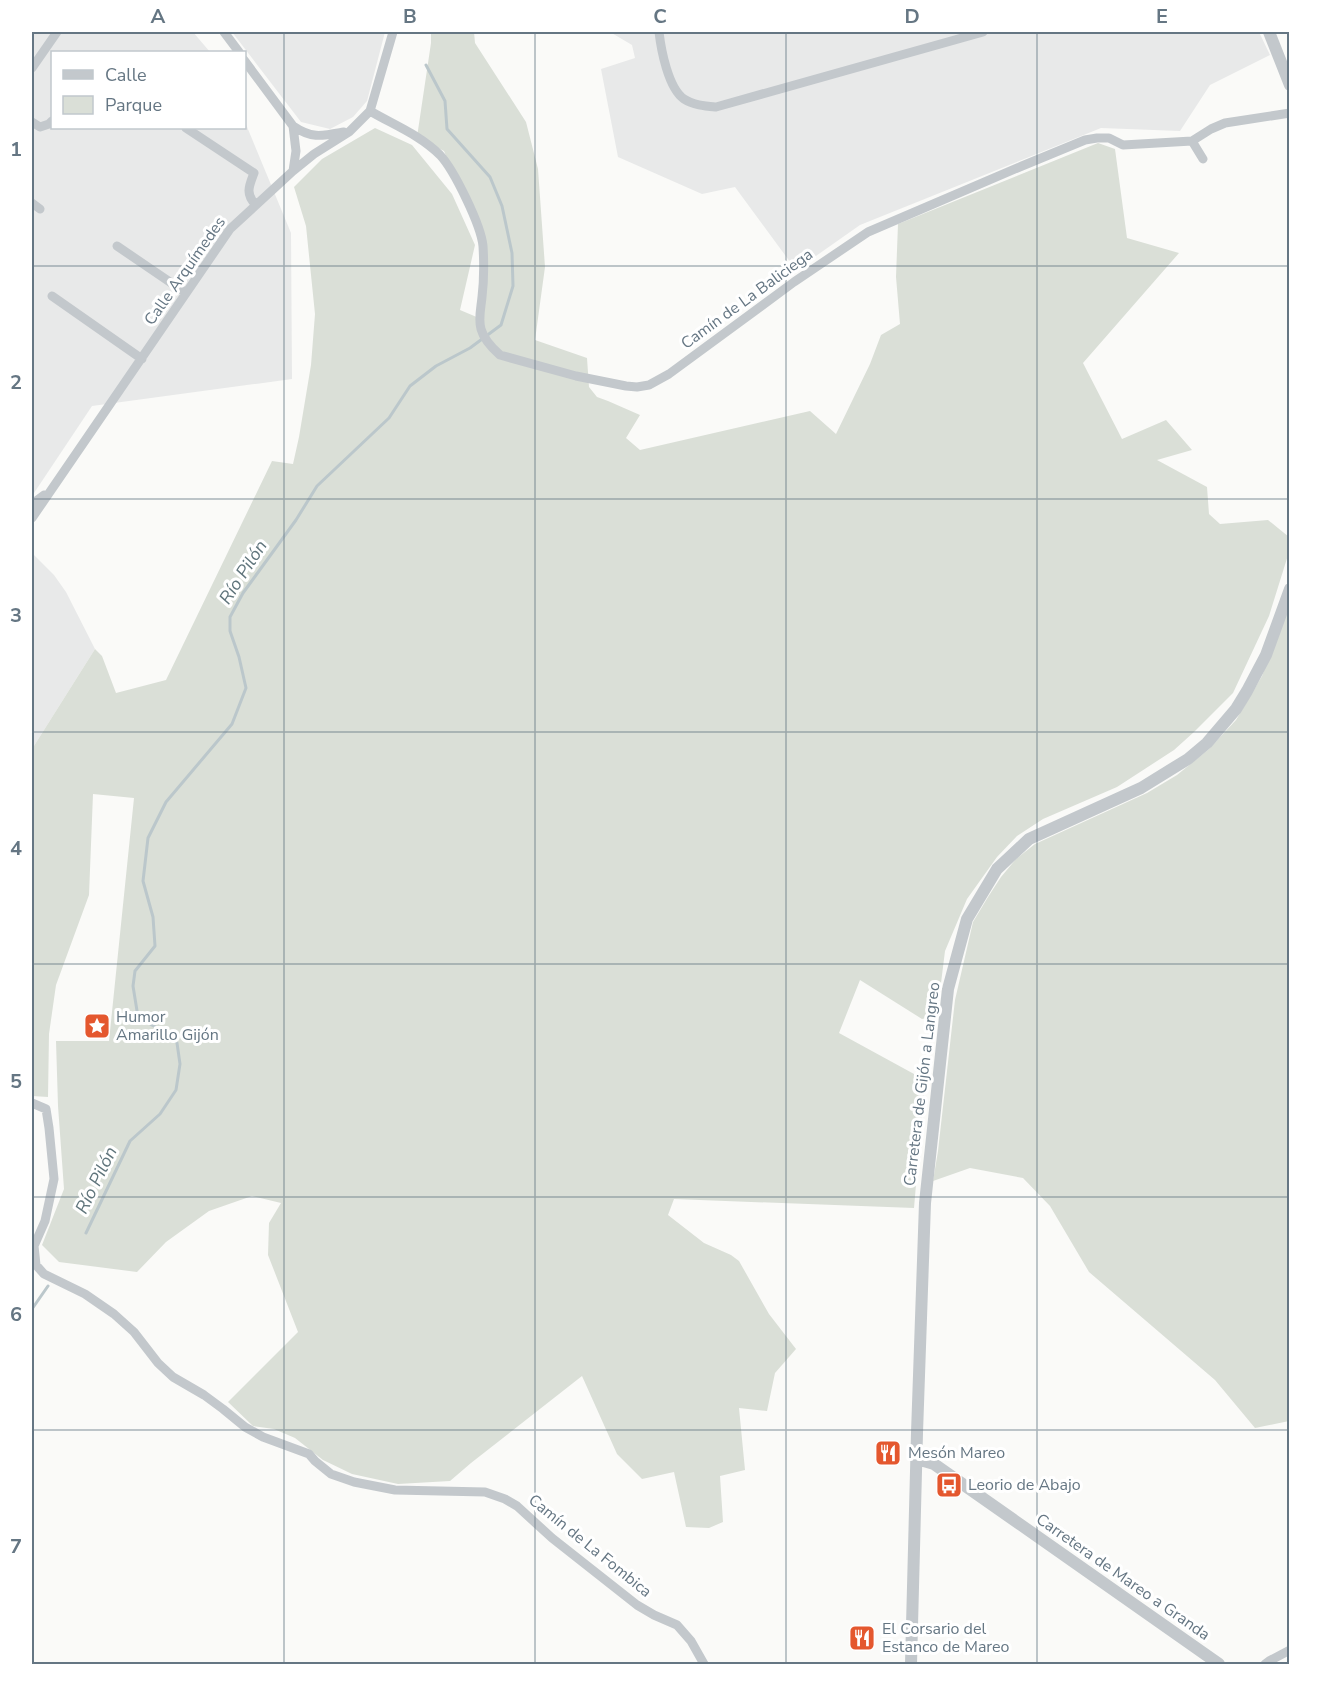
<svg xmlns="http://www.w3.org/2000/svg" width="1321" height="1696" font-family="'Nunito Sans',sans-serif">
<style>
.built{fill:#e8e9e9}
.green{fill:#dadfd7}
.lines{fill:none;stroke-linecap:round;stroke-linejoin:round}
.stream{stroke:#bbc7cb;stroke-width:3}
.minor{stroke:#c3c8cc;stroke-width:9}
.tertiary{stroke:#c3c8cc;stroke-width:12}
.grid{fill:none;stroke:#657683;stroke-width:1.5;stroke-opacity:0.55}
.labels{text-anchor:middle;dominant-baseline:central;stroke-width:6;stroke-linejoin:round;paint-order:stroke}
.street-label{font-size:16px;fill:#657683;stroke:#fff}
.poi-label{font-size:16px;fill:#657683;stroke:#fff;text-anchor:start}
.water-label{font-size:18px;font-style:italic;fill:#60757c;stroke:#fff}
.neatline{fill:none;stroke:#657683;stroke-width:2}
.grid-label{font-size:20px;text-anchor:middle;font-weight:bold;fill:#657683}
</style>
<rect width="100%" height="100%" fill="#fafaf8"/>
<path class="built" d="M32,32h161l17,20h-158v76h192l1,-6 46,111 1,146 -200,27 -60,90z
M232,32h153l-18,69 -14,16 -23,12 -29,-7z
M610,32h649l11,23 -60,30 -30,46 -79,-3 -241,97 -64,45 -61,-83 -33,7 -84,-37 -17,-88 34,-11 -3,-13z
M32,553l22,22 12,17 29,57 -63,100z"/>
<path class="green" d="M431,32h43l1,11 51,79 12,47 7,98 -10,73 52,18 2,29 8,10 11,4 32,14 -14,23 14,12 170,-39 26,23 34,-70 11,-29 19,-11 -4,-47 2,-53 200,-81 17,6 12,89 52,15 -96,110 39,76 44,-19 26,30 -35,10 50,27 2,27 11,10 48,-4 21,17v15l-20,64 -36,77 -39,39 -20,18 -57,37 -74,32 -26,17 -20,21 -30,42 -22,52 -8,64 -15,4 -62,-39 -21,53 86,47 -11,128 -240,-9 -6,16 36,28 27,12 8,6 30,53 27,35 -21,24 -8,38 -28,-3 6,62 -25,6 3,46 -14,6 -23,-1 -12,-55 -32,7 -25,-25 -35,-78 -111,87 -21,18 -52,3 -46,-10 -29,-14 -28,-22 -21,-9 -21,-3 -25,-24 70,-70 -30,-77 1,-32 12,-20 -29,-7 -43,15 -43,31 -29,30 -78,-10 -17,-17 22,-56 -6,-83 -2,-65h53l25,-243 -41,-4 -4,101 -33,90 -7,49 -1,63 -16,-1v-347l63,-100 7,7 14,37 50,-13 106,-219 21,3 6,-27 12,-72 4,-51 -9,-88 -12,-39 28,-28 53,-31 37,17 40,49 23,51 -15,65 19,8 4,-73 -39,-94 -27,-14 14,-94z
M1289,604v817l-34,7 -40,-48 -126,-108 -39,-66 -27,-28 -53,-10 -37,13 5,-30 17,-151 18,-78 15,-25 13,-20 15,-18 19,-15 112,-51 30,-18 32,-26 27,-29 26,-44z"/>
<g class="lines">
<path class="stream" d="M86,1233l44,-92 30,-27 16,-24 4,-26 -3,-21 -4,-6 -35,-20 -5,-31 2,-15 20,-25 -2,-29 -10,-36 5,-43 18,-36 66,-78 14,-36 -7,-31 -9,-26v-14l13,-24 53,-73 21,-34 72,-68 21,-32 26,-20 34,-18 31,-23 12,-39 -1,-33 -10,-47 -12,-29 -43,-48 -2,-28 -19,-36
M32,1309l16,-23"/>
<path class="minor" d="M224,32l15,20
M659,32c2,17 9,56 25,67 9,6 21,7 32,8l267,-75
M244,60l49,66c19,13 29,10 51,6
M32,68l25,-36
M370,111c24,14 50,24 70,44 14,15 41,70 43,91 1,17 1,35 -1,51 -1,11 -4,22 -1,32 3,11 11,19 19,26l76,21 50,10 11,1 12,-2 20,-11 125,-92 74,-50 154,-66 63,-26 12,-2h12l14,7 69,-4 19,-12 14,-6 65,-10
M32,122l8,5 9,-3 3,-3
M186,128l68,45c-5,13 -9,21 2,32
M1192,141l11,18
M293,171l3,-20 -3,-25
M32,203l8,6
M117,246l69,47
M52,296l90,63
M32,504l12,-9
M32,518l198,-289 63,-58 21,-17 35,-22 21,-21 23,-79
M32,1103l14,6 3,19 5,51 -9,42 -11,25 2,19 8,9 41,20 29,20 20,18 24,31 15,14 31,18 19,14 22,18 18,10 46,17 6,7 16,13 23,8 41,8 90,2 20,7 12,7 35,32 85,67 17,10 23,10 14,16 13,23
M1265,1664l4,-3 21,-11"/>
<path class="tertiary" d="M1269,32l21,53
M917,1459l17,5 285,200
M911,1664l6,-231 8,-230 23,-214 19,-70 30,-50 32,-30 112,-51 47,-29 19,-16 29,-34 11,-18 19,-36 24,-66"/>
</g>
<path class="grid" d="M284,32v1632M535,32v1632M786,32v1632M1037,32v1632M32,266h1258M32,499h1258M32,732h1258M32,964h1258M32,1197h1258M32,1430h1258"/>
<defs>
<symbol id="sight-square" viewBox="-11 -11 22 22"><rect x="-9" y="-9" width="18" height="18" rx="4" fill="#e4572e" stroke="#fff"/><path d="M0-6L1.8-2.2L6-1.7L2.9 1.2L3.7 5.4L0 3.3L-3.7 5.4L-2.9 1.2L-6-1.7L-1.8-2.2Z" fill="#fff"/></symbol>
<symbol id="restaurant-square" viewBox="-11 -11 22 22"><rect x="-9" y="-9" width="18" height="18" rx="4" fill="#e4572e" stroke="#fff"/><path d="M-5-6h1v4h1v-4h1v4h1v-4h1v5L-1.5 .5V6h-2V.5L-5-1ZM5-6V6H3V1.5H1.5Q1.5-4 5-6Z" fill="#fff"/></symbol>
<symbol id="bus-square" viewBox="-11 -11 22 22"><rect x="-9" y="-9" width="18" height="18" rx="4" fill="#e4572e" stroke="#fff"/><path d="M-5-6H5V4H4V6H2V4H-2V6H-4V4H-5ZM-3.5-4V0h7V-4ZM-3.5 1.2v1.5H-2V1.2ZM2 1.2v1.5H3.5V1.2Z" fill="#fff"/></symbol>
</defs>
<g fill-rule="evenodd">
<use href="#sight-square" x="82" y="1011" width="30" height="30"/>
<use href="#restaurant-square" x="873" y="1438" width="30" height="30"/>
<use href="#bus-square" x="934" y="1470" width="30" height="30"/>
<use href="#restaurant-square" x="847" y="1623" width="30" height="30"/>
</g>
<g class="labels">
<g class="street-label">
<text transform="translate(185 271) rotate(-55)">Calle Arquímedes</text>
<text transform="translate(747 299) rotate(-36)">Camín de La Baliciega</text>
<text transform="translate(922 1084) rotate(-83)">Carretera de Gijón a Langreo</text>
<text transform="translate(590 1546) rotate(39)">Camín de La Fombica</text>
<text transform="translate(1123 1577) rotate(35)">Carretera de Mareo a Granda</text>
</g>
<g class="poi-label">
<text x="116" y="1017">Humor<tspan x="116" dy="18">Amarillo Gijón</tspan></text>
<text x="908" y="1453">Mesón Mareo</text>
<text x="968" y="1485">Leorio de Abajo</text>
<text x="882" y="1629">El Corsario del<tspan x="882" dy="18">Estanco de Mareo</tspan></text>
</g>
<g class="water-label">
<text transform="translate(243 572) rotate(-57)">Río Pilón</text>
<text transform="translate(96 1180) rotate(-64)">Río Pilón</text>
</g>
</g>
<rect width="1321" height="1696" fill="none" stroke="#ffffff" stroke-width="66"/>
<rect x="51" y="51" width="195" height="78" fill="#ffffff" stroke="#c1c8cd" stroke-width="1.5"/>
<rect x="63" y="70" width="30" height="9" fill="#c3c8cc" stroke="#c1c8cd" stroke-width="1.5"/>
<text x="105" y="81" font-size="18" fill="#657683">Calle</text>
<rect x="63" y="96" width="30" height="18" fill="#dadfd7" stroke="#c1c8cd" stroke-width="1.5"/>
<text x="105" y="111" font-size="18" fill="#657683">Parque</text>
<rect x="33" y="33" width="1255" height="1630" class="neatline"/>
<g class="grid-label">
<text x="158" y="23">A</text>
<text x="410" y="23">B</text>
<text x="660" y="23">C</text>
<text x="912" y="23">D</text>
<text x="1162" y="23">E</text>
<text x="16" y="156">1</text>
<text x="16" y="389">2</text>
<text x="16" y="622">3</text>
<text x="16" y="855">4</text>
<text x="16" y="1088">5</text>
<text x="16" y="1321">6</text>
<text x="16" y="1553">7</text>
</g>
</svg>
